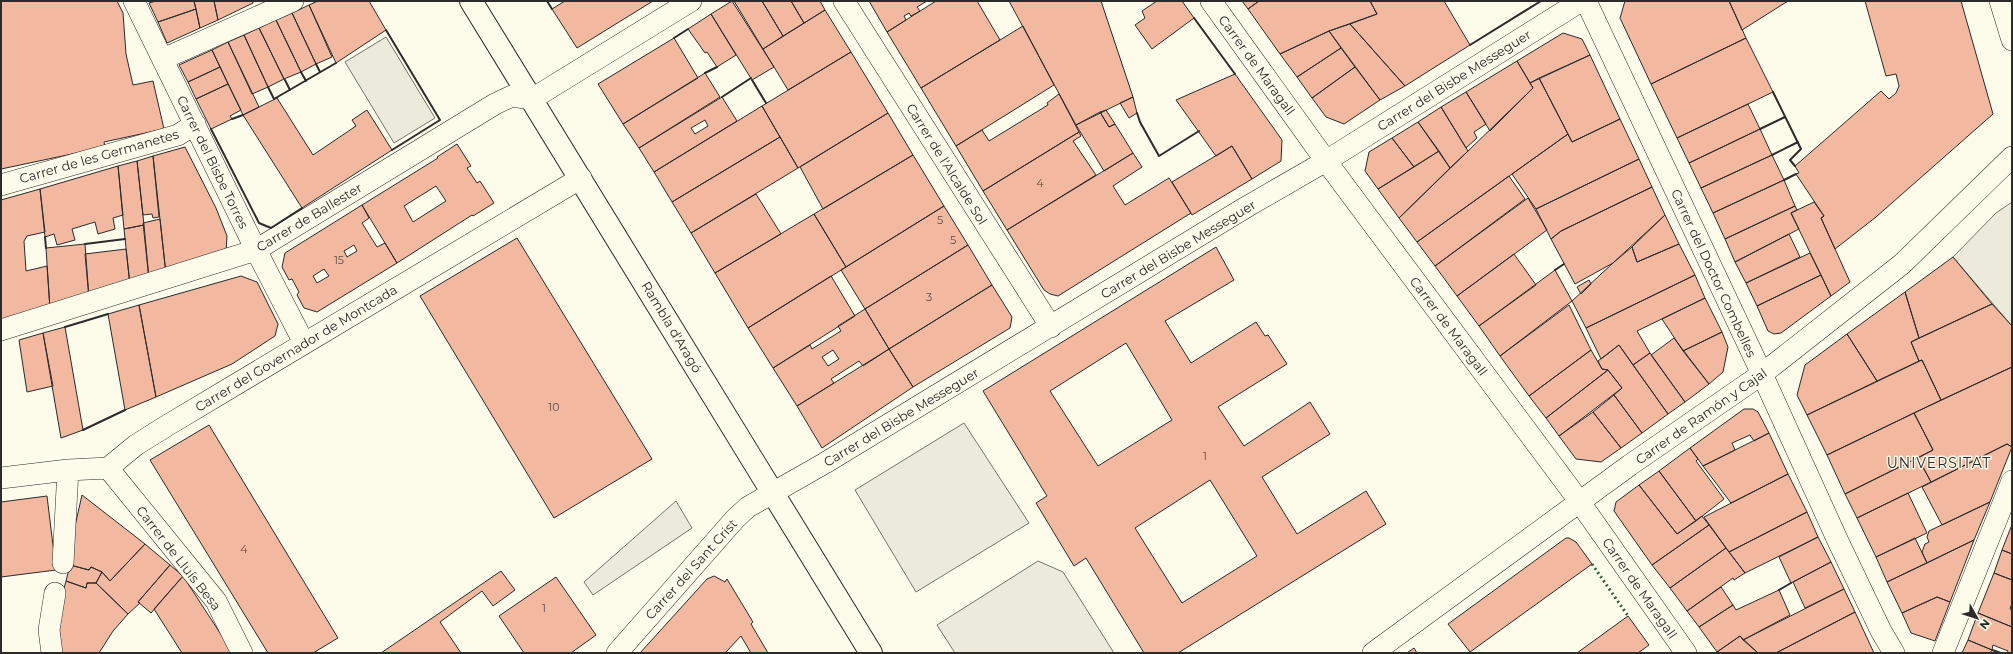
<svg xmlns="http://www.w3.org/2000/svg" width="2013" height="654" font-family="Montserrat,sans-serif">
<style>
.green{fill:#ecebdb;stroke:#74746e}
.building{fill:#f2b8a0;stroke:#2b2b2b;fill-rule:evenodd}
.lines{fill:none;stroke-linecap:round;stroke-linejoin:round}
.street-casing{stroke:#2b2b2b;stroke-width:22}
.secondary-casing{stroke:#2b2b2b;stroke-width:24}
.street{stroke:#fdfbea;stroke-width:21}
.secondary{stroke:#fdfbea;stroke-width:22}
.hedge{stroke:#34623c;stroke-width:3;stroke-dasharray:2 3;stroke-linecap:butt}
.wall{stroke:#2b2b2b;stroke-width:2}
.labels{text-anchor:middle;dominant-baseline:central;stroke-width:3;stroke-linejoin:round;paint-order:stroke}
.number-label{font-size:11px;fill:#5d4e48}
.street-label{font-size:13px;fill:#2b2b2b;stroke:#fdfbea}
.neighbourhood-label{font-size:14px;letter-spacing:1px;fill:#2b2b2b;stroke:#fdfbea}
</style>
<rect width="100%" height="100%" fill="#fdfbea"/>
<path class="green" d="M386,37l49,81 -41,25 -49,-81z
M2012,202v124l-59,-69 43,-44z
M964,423l65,100 -113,69 -61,-102z
M676,501l16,27 -99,67 -9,-13z
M1038,561l25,11 51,81h-159l-18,-28z"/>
<path class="building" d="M1,1h116l6,12 3,41 7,31 20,-4 11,48 -60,13 1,5 -104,22z
M156,1h38l2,8 -38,13 -9,-19z
M194,1h20l4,19 -18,8z
M214,1h39v2l-35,17z
M318,1h51l17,29 -50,33 -27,-58z
M565,1h88l-76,47 -25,-39z
M732,1l42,66 -22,13 -41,-66z
M734,1h28l21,35 -20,13z
M762,1h29l13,22 -21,13z
M791,1h29l5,9 -21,13z
M869,1h58l-10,6 3,4 -9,5 -2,-3 -5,3 2,4 -19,12z
M936,1h41l23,39 -79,48 -34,-56z
M1009,1h92l32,96 -57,28z
M1157,1h25l12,17 -42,31 -17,-24 10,-7 -3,-7z
M1242,1h17l-11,8z
M1259,1h111l7,13 -48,17 -49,23 -32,-45z
M1370,1h74l26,44 -65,41 -55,-62 27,-10z
M1625,1h104l17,37 -95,46 -31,-66z
M1729,1h59l-46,29z
M1865,1h96l32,113 -117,103 -41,32 -14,-31 3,-2 -28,-42 3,-1 -4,-7 86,-75 8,8 7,-6 3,-7 -3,-12 -10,2z
M309,5l23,52 -16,7 -24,-51z
M196,9l4,19 -33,15 -9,-21z
M825,10l26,42 -63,38 -25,-41z
M292,13l24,51 -15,8 -25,-52z
M711,14l25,41 -19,12 -10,-15 -2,1 -17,-24z
M276,20l25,52 -17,7 -25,-51z
M1350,24l55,62 -25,14 -51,-69z
M1023,26l31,59 -98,61 -35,-58z
M259,28l25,51 -16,8 -24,-52z
M1329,31l12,17 -44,29 -17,-23z
M1563,33l19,6 8,16 -60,28 -13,-22z
M244,35l24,52 -16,7 -24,-52z
M674,38l24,40 -75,46 -25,-40z
M1746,38l27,54 -96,46 -26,-54z
M228,42l31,65 -16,8 -31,-65z
M1341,48l14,19 -43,31 -15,-21z
M212,50l8,17 -32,15 -9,-17z
M851,52l37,61 -90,55 -36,-62z
M1590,55l30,64 -48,23 -33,-64z
M1517,61l16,27 -43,43 -24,-39z
M220,67l8,17 -32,15 -8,-17z
M1355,67l25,33 -36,24 -18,-7 -14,-19z
M705,73l15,24 -81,51 -16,-24z
M1235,74l47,66 -1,21 -29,18 -20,-33 -16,10 -40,-56z
M1539,78l29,56 -151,108 -18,-24 134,-130 -3,-5z
M228,84l13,26 -11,6 2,3 -21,10 -15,-30z
M1466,92l20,32 -12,8 3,6 -11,10 -25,-41z
M1059,94l20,38 -96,59 -27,-45 26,-16 7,11 59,-36 -1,-2z
M722,97l15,24 -83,51 -15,-24zM705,120l3,6 -13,8 -4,-6z
M1133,97l4,16 -8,5 -9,-15z
M277,98l36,57 43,-29 -4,-6 15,-10 25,40 -90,58 -59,-93z
M1748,104l12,25 -71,34 -12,-25z
M762,106l18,31 -108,65 -18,-30z
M1441,107l27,44 -18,17 -32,-46z
M1106,110l9,14 -6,3 -9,-15z
M1100,112l9,15 6,-3 18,29 -29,18 -28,-46z
M888,113l25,42 -90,54 -23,-42z
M1620,119l19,40 -103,50 -24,-35 56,-40 4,8z
M1418,122l21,29 -25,16 -22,-29z
M1760,129l12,26 -71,33 -12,-25z
M1079,132l2,4 -8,5 23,34 -89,55 -24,-39z
M780,137l18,31 -107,65 -19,-31z
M1392,138l22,29 -36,22 -13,-18 4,-19z
M457,144l14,22 -4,2 10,15 3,-2 14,22 -21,13 -1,-1 -75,48 -35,-58 76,-47 -1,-1zM436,186l10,15 -33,21 -9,-16z
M1232,146l20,33 -60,36 -20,-33z
M185,147l31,61 11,28 -1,15 -60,23 -13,-118z
M1439,151l11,17 -51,50 -21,-29z
M1133,153l9,14 -29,19 12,19 44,-27 22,35 -133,83 -8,-2 -6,-4 -37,-60z
M913,155l31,51 -98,61 -32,-53z
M1772,155l12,25 -71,33 -12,-25z
M153,156l6,61 -6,1 -1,-4 -9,1 -6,-54z
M1639,159l13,28 -91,44 -10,8 -15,-30z
M137,161l7,64 -20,4 -6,-63z
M118,166l5,49 -10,3 2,11 -17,5 -3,-12 -23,7 3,11 -18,5 -3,-11 -9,3 -5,-48z
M1509,176l16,23 -90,67 -18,-24z
M1784,180l11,26 -70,33 -12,-26z
M1652,187l13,28 -52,48 -38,21 -24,-45 10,-8z
M40,189l5,43 -18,4 -3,5 2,30 21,-5 3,43 -49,15v-124z
M756,194l25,40 -66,39 -24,-40z
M1528,198l19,32 -90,66 -22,-30z
M1814,202l10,14 -3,2 29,64 -19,14 -40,-83z
M362,205l7,13 -7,5 15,24 8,-4 12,20 -80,49 -13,-4 -7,-13 2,-3 -7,-13 -3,1 -7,-13 3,-14zM354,245l3,6 -10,6 -3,-6zM324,269l5,7 -12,7 -4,-7z
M944,206l24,39 -103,64 -24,-39z
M1795,206l2,4 -6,3 8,16 -64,33 -10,-23z
M814,214l32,53 -98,61 -33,-55z
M1665,215l14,29 -42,18 -5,-15z
M160,219l6,55 -17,5 -6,-56z
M144,225l5,54 -19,6 -6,-56z
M1789,234l11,23 -54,26 -11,-21z
M517,238l135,221 -98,59 -134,-222z
M85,244l4,54 -39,11 -4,-61z
M1679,244l16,31 -109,53 -14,-27 42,-39 18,-15 5,15z
M968,245l24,40 -103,64 -24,-40z
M1216,247l18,33 -69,41 26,42 65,-41 9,14 3,-1 19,29 -69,43 26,39 66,-44 20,32 -68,43 35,57 69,-43 20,33 -208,129h-34l-58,-95 -12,8 -38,-63 11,-7 -64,-105zM1126,343l46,77 -74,46 -48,-75zM1210,480l47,76 -75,47 -47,-75z
M126,249l4,36 -41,13 -4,-44z
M1810,253l11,22 -64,31 -11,-23z
M1514,254l22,31 -57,41 -22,-30z
M1953,257l39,47 -73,34 -14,-46z
M1555,270l17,31 -72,55 -21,-30z
M1695,275l10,23 -68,33 13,22 -17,12 -14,-20 -18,14 -15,-31z
M1821,275l10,21 -50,37 -7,1 -6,-3 -11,-25z
M241,276l16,6 21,42 -3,12 -43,28 -76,33 -17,-92z
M831,276l24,40 -82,52 -25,-40z
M1589,280l2,4 -10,10 -4,-7z
M992,285l20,32 -2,11 -97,59 -24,-38z
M1905,292l14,46 -8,4 8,19 -42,20 -30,-47z
M1705,298l17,34 -39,19 -21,-32z
M1992,304l20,22v41l-71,33 -19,-40 -3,1 -8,-19z
M139,305l17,92 -31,13 -17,-96z
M1569,305l22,45 -62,46 -29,-40z
M865,309l24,40 -26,17 -4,-5 -28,18 3,4 -37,23 -24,-38 37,-23 2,4 29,-18 -3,-5zM833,350l6,9 -11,7 -6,-9z
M65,327l18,103 -22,8 -18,-105z
M1722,332l6,15 -5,25 -14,12 -26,-33z
M43,333l10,53 -26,6 -8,-52z
M1847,334l30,47 -70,34 -10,-20 8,-30z
M1674,338l35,46 -24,18 -34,-47z
M1619,345l49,69 -26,19 -28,-38 8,-7 -14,-18 -6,-1 -4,-8z
M889,349l24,38 -91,61 -25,-42z
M1591,350l11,19 6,1 -62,48 -17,-22z
M1650,353l35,49 -17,12 -35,-49z
M1922,360l19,40 -114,55 -20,-40z
M2012,367v80l-5,-3 -76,38 -13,-24 15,-8 -19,-37z
M1608,370l14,18 -63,48 -13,-18z
M1614,395l28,38 -21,15 -28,-36z
M1744,409h9l5,3 11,21 -15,8 -4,-6 -18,8 3,7 -32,16 -13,-18z
M1593,412l28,36 -20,14 -25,-3 -17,-23z
M1914,413l19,37 -88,44 -18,-39z
M209,425l129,213 -25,15h-45l-118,-193z
M1769,433l19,41 -57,29 -28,-37z
M2007,444l5,3 -22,55 -48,23 -20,-38z
M1690,448l8,11 -2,2 28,38 -28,22 -37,-50z
M1918,458l13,24 -74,36 -12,-24z
M1659,471l37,50 -19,13 -38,-49z
M1788,474l19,38 -78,40 -25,-35z
M1639,485l38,49 25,-18 7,9 -57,40 -38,-54 2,-9z
M1908,493l19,40 -51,24 -19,-39z
M82,495l63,49 -35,37 -8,-9 -11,-5 -2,3 -19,-5 3,-30z
M47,496l9,74 -55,7v-75z
M1990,502l-16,38 -47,23 -5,-11 3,-8 4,-2 -2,-5 2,-6z
M1807,512l11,25 -73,36 -16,-21z
M1709,525l17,23 -56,40 -18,-23z
M2011,527h1v27l-10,-4z
M1818,537l13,25 -40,21 -12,-26z
M1566,538h3l7,4 16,22 -122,88 -22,-28z
M1915,538l12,25 -40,19 -11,-25z
M1974,540l-24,62 -13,-5 -35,16 -15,-31z
M145,544l25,21 -32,37 2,1 -12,11 -32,-31 6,-11 8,9z
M1726,548l19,25 -11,7 -1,-2 -46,33 -17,-23z
M2002,550l10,4v26l-18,-7z
M1831,562l13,27 -39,19 -12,-26z
M70,565l19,5 2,-3 11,5 -6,11h-9l-1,5 -20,-7z
M170,565l13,11 -32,37 -13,-11z
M501,571l14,19 -22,16 -11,-15 -42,31 21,31h-80z
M1994,573l18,7v23l-2,6 2,1v17l-34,-14z
M183,576l50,77h-51l-28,-44z
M714,576l11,6 2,-3 26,43 -2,2 17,29h-17l-10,-17 -16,17h-85l67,-74z
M556,577l40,58 -25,18h-47l-25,-37z
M66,581l20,7 1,-5h9l32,31 -15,17 -14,22h-42l-3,-28z
M1721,587l12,18 -34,22 -12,-16z
M1844,589l11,23 -79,41h-18l-15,-13z
M1779,590l11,25 -47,25 -3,-4 -23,16 -18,-25 34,-22 3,5z
M1937,597l13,5 -15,39 -24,-8 -9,-20z
M1855,612l19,41h-98z
M1978,613l34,14v26h-5l1,-2 -15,-6 -1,5 -24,-10z
M1628,616l21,29 -11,8h-61z
M1740,636l18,17h-40l-1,-1z
M1968,640l24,10 -2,3h-28z
M1414,648l3,5h-10z"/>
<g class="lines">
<defs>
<path id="street" d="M134,1l122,249 48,93
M844,1l207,326
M1211,1l115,160 248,333 112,159
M1586,1l176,373 75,165 44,92 13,22
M2000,1l12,39
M163,59l130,-58
M1,185l177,-50 17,-11
M1,330l255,-80 239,-146 17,-8 20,3 159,-98
M108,468l108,133 26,52
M1,478l67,-8 40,-2 28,-23 32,-20 413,-247
M63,563l5,-93
M52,653l-3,-23 6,-37
M617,653l118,-134 13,-12 77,-44 423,-257 78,-45 255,-160
M1373,653l257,-188 132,-91 140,-110 110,-107
M1943,653l69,-172"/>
<path id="secondary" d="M471,1l400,652"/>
</defs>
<use href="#street" class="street-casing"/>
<use href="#secondary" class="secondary-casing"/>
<use href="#street" class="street"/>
<use href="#secondary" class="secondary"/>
<path class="hedge" d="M1592,564l36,52"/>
<path class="wall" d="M547,1l5,8
M1194,18l41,56
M386,30l54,90 -48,30
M674,38l14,-9
M1470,45l71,-44
M316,64l4,8
M301,72l5,9
M705,73l12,-6
M285,80l5,10
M752,80l14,23
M268,87l6,12 62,-36
M1773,92l28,57 -11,11 5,6
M722,97l29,-19
M1137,113l3,9 19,34 40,-25
M232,119l11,-4
M211,129l48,94 12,5 31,-20
M1760,129l25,-12
M1772,155l26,-13
M1784,180l12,-6
M45,237l1,11
M85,244l40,-5
M1555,270l9,-6
M65,327l43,-13
M83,430l42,-20
M1779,590l12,-7
M1992,650l9,3"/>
</g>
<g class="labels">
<g class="number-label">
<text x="1040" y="183">4</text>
<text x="940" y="220">5</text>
<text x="953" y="240">5</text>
<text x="339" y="260">15</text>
<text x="929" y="297">3</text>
<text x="554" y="407">10</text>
<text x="1205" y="456">1</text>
<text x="244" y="549">4</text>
<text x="544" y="608">1</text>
</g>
<g class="street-label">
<text transform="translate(1257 65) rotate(54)">Carrer de Maragall</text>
<text transform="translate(1454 80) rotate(-32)">Carrer del Bisbe Messeguer</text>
<text transform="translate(99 156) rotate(-16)">Carrer de les Germanetes</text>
<text transform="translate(213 162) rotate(64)">Carrer del Bisbe Torres</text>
<text transform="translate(947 164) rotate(58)">Carrer de l'Alcalde Sol</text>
<text transform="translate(309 217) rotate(-31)">Carrer de Ballester</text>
<text transform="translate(1178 249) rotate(-31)">Carrer del Bisbe Messeguer</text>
<text transform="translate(1714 273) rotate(65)">Carrer del Doctor Combelles</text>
<text transform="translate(1449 326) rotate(53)">Carrer de Maragall</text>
<text transform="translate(672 327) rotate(59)">Rambla d'Aragó</text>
<text transform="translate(296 348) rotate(-31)">Carrer del Governador de Montcada</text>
<text transform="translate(1701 416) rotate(-35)">Carrer de Ramón y Cajal</text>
<text transform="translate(901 417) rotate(-31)">Carrer del Bisbe Messeguer</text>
<text transform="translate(179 558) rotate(52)">Carrer de Lluís Besa</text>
<text transform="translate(691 569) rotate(-48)">Carrer del Sant Crist</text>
<text transform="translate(1640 588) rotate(55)">Carrer de Maragall</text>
</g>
<g class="neighbourhood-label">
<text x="1939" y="463">UNIVERSITAT</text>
</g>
</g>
<rect width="2013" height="654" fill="none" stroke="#2b2b2b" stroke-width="4"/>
<g transform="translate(1977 618) rotate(129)" stroke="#fdfbea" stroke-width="3" paint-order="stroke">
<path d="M0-3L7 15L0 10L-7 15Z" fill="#2b2b2b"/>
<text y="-6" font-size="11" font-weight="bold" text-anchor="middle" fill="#2b2b2b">N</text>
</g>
</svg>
